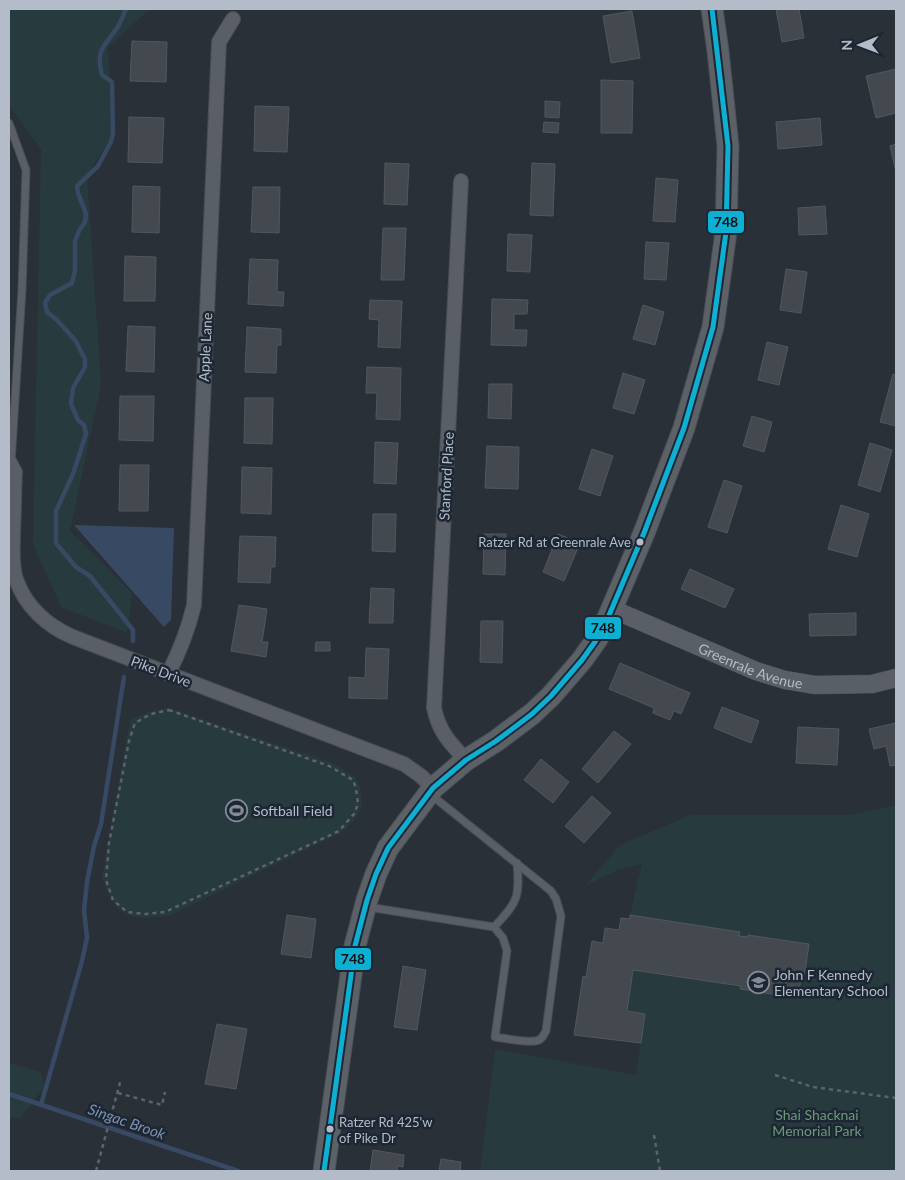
<svg xmlns="http://www.w3.org/2000/svg" width="905" height="1180" font-family="Lato,sans-serif">
<style>
.green{fill:#273a3e}
.water{fill:#384963}
.lines{fill:none;stroke-linecap:round;stroke-linejoin:round}
.stream{stroke:#384963;stroke-width:4.5}
.building{fill:#444950;stroke:#52575f}
.service-casing{stroke:#484c53;stroke-width:9}
.minor-casing{stroke:#484c53;stroke-width:16}
.tertiary-casing{stroke:#484c53;stroke-width:19}
.primary-casing{stroke:#484c55;stroke-width:23}
.path{stroke:#5d636a;stroke-width:2.5;stroke-dasharray:4 4;stroke-linecap:butt}
.service{stroke:#5a5e66;stroke-width:7}
.minor{stroke:#5a5e66;stroke-width:14}
.tertiary{stroke:#5a5e66;stroke-width:18}
.primary{stroke:#5c6168;stroke-width:21}
.bus-1-casing{stroke:#1d2633;stroke-width:9}
.bus-1{stroke:#0dafd3;stroke-width:5}
.bus-dot{fill:#b4bcc9;stroke:#1d2633;stroke-width:2}
.labels{text-anchor:middle;dominant-baseline:central;stroke-width:5;stroke-linejoin:round;paint-order:stroke}
.bus-label{font-size:13px;fill:#b4bcc9;stroke:#1d2633;text-anchor:end}
.street-label{font-size:14px;fill:#b4bcc9;stroke:#1d2633}
.poi-label{font-size:14px;fill:#b4bcc9;stroke:#1d2633;text-anchor:start}
.park-label{font-size:14px;fill:#6b9a76;stroke:#1d2633}
.water-label{font-size:15px;font-style:italic;fill:#7c92b1;stroke:#1d2633}
.line-badge{stroke:#1d2633;stroke-width:2}
.pale-badge-label{font-size:14px;text-anchor:middle;font-weight:bold;fill:#111}
</style>
<rect width="100%" height="100%" fill="#2a3038"/>
<path class="green" d="M9,9h141l-42,38 4,91 -25,36 14,211 -31,146 62,62 -5,40 -66,-26 -28,-63 8,-395 -32,-43z
M169,708l164,55 22,14 5,10 2,17 -5,13 -13,14 -175,85c-41,5 -53,0 -67,-39l28,-157 21,-9z
M896,805v366h-416l15,-122 141,26 9,-61 -18,-3 6,-41 108,16 -1,3 58,9 3,-20 3,1 5,-35 -61,-9v2l-9,-1 1,-4 -110,-17 12,-51 -25,6 -32,16 35,-41 71,-30h159z
M9,1063l32,9 3,16 -24,31 -11,-2z"/>
<path class="water" d="M74,525l100,3 -3,92 -7,7z"/>
<g class="lines">
<path class="stream" d="M126,9c-3,7 -6,16 -11,22 -13,16 -19,22 -13,44l10,7 1,51 -2,9 -13,24 -21,20 1,7 8,21 -1,8 -6,9 -4,10v30l-3,12 -22,12 -5,8 2,9 10,8 18,20 10,19v8l-12,21 -2,16 7,16 6,5 2,9 -13,40 -17,37v32l20,24 14,9 43,54v11
M9,1094l229,77
M41,1105l41,-144 5,-23 -3,-28 3,-28 7,-36 7,-22 23,-147"/>
</g>
<path class="building" d="M776,9h23l5,29 -22,4z
M632,11l8,47 -29,5 -8,-47z
M132,41l35,1 -1,40 -36,-1z
M896,69v44l-20,5 -10,-42z
M601,80l32,1 -1,52h-31z
M545,101l15,1 -1,16 -14,-1z
M255,106l34,1 -2,45 -33,-1z
M129,117l35,1 -2,45 -34,-1z
M820,118l2,27 -44,4 -2,-27z
M544,122l15,1 -1,10 -15,-1z
M896,144v28l-6,-26z
M385,163l24,1 -2,41 -23,-1z
M532,163l23,1 -2,52 -23,-1z
M656,178l22,2 -3,42 -22,-1z
M133,186l27,1 -1,46 -27,-1z
M253,187h27l-1,46 -28,-1z
M825,206l2,28 -28,1 -1,-27z
M383,228h23l-2,52h-23z
M508,234l24,1 -2,37 -23,-1z
M646,242l23,1 -3,37 -22,-1z
M125,256l31,1 -1,44h-31z
M250,259l28,1 -1,32h7l-1,14 -35,-2z
M786,269l21,3 -6,41 -21,-3z
M492,299l36,1 -1,14h-13v16h13l-1,16 -35,-1z
M370,300l32,1 -2,47 -22,-1 1,-27 -10,-1z
M643,305l21,7 -9,33 -22,-6z
M128,326l27,1 -1,45 -28,-1z
M247,327l34,2v16h-4l-1,28 -31,-1z
M767,342l21,5 -9,38 -21,-5z
M367,367l34,1 -1,52 -24,-1 1,-26h-11z
M623,373l22,7 -11,34 -21,-6z
M893,374l3,1v51l-16,-4z
M489,384h23l-1,35 -23,-1z
M120,396h34l-1,45 -34,-1z
M245,398h28l-1,46 -28,-1z
M752,416l20,6 -8,30 -21,-6z
M375,442l23,1 -2,41 -22,-1z
M870,443l22,7 -12,42 -22,-7z
M487,446l32,1 -1,42 -33,-1z
M592,449l21,7 -13,40 -21,-7z
M120,465h29l-1,46h-29z
M242,467l30,1 -1,46 -30,-1z
M724,480l18,6 -15,47 -19,-6z
M841,505l28,9 -12,43 -29,-8z
M373,514h23l-1,38 -23,-1z
M484,534h22l-1,41 -22,-1z
M558,534l22,9 -16,38 -21,-9z
M240,536l36,1 -1,30h-4l-1,16 -32,-1z
M690,569l44,20 -9,19 -44,-19z
M371,588l23,1 -1,34h-24z
M239,605l28,4 -5,33h6l-2,15 -35,-6z
M856,613v22l-46,1 -1,-22z
M481,621h22l-1,42 -22,-1z
M316,642h14v9h-15z
M366,648l23,1 -2,50 -38,-1v-21l16,1z
M620,663l70,30 -9,21 -7,-3 -4,9 -17,-7 1,-5 -45,-19z
M722,707l37,14 -8,22 -37,-15z
M896,723v42l-6,1 -4,-20 -12,3 -5,-20z
M798,727l41,2 -2,36 -41,-2z
M614,731l17,13 -33,39 -16,-14z
M541,759l28,23 -16,21 -29,-23z
M592,796l19,17 -27,30 -19,-17z
M287,915l29,4 -5,39 -30,-4z
M630,915l110,17 -1,4 9,1v-2l61,9 -5,35 -3,-1 -3,20 -58,-9 1,-3 -108,-16 -6,41 18,3 -4,29 -67,-8 9,-59 3,1 6,-36 11,2 2,-15 14,2 2,-12 9,1z
M403,966l23,4 -9,60 -23,-3z
M217,1024l30,5 -11,60 -31,-5z
M386.5 1138a4.5 4.5 0 1 1 9 0a4.5 4.5 0 1 1-9 0Z
M373,1150l31,5 -1,12 -5,-1 -1,5h-27z
M441,1159l20,3 -1,9h-21z"/>
<g class="lines">
<defs>
<path id="service" d="M9,123l17,47 -4,120 -11,173
M368,907l126,20 9,11 4,13 -12,86c10,1 36,7 44,3 4,-2 5,-6 7,-9l15,-115 -5,-17 -5,-8 -121,-97
M494,927c24,-25 26,-30 23,-64"/>
<path id="minor" d="M461,181l-27,527c5,24 16,35 32,52
M9,461l6,11c-1,20 -1,41 -2,61 0,15 -2,32 3,46 9,27 31,47 57,58l331,127 17,12 12,12
M168,674c12,-23 20,-44 26,-69l25,-563 14,-23"/>
<g id="tertiary">
<path id="s1" d="M612,609l144,62 29,9 30,5 57,-1 24,-6"/>
</g>
<path id="primary" d="M324,1171l31,-225 12,-46 9,-26 12,-26 45,-60 33,-28 30,-19 36,-27 19,-18 31,-36 15,-21 10,-19 37,-87 40,-105 29,-101 13,-95 2,-86 -10,-95 -6,-42"/>
</defs>
<use href="#service" class="service-casing"/>
<use href="#minor" class="minor-casing"/>
<use href="#tertiary" class="tertiary-casing"/>
<use href="#primary" class="primary-casing"/>
<path class="path" d="M169,710l160,56 24,14 3,8 2,16 -4,10 -15,17 -174,81 -20,2 -18,-2 -14,-12 -7,-20 3,-37 20,-102 6,-18 16,-9z
M775,1075l38,12 83,11
M118,1093l44,12 3,-13
M654,1135l6,36
M96,1171l25,-92"/>
<use href="#service" class="service"/>
<use href="#minor" class="minor"/>
<use href="#tertiary" class="tertiary"/>
<use href="#primary" class="primary"/>
<defs>
<path id="bus-1" d="M324,1171l31,-225 12,-46 9,-26 12,-26 45,-60 33,-28 30,-19 36,-27 19,-18 31,-36 15,-21 10,-19 37,-87 40,-105 29,-101 13,-95 2,-86 -16,-137"/>
</defs>
<use href="#bus-1" class="bus-1-casing"/>
<use href="#bus-1" class="bus-1"/>
</g>
<defs>
<symbol id="stadium-ring" viewBox="-11 -11 22 22"><circle r="9.5" fill="#1d2633" stroke="#848b96" stroke-width="1.5"/><path d="M0-5a6.5 5 0 1 0 0 10a6.5 5 0 1 0 0-10ZM-3.5-1.8h7v3.6h-7Z" fill="#848b96"/></symbol>
<symbol id="school-ring" viewBox="-11 -11 22 22"><circle r="9.5" fill="#1d2633" stroke="#848b96" stroke-width="1.5"/><path d="M0-5L7-2L0 1L-7-2ZM-4 1L0 2.5L4 1V4Q0 6-4 4Z" fill="#848b96"/></symbol>
</defs>
<g fill-rule="evenodd">
<use href="#stadium-ring" x="224" y="798" width="25" height="25"/>
<use href="#school-ring" x="746" y="970" width="25" height="25"/>
</g>
<g class="bus-dot">
<circle cx="640" cy="542" r="4.5"/>
<circle cx="330" cy="1129" r="4.5"/>
</g>
<g class="labels">
<g class="bus-label">
<text x="631" y="542">Ratzer Rd at Greenrale Ave</text>
<text x="339" y="1122" text-anchor="start">Ratzer Rd 425'w<tspan x="339" dy="16">of Pike Dr</tspan></text>
</g>
<g class="street-label">
<text transform="translate(205 347) rotate(-87)">Apple Lane</text>
<text transform="translate(446 476) rotate(-87)">Stanford Place</text>
<text stroke="none"><textPath href="#s1" startOffset="150">Greenrale Avenue</textPath></text>
<text transform="translate(161 671) rotate(21)">Pike Drive</text>
</g>
<g class="poi-label">
<text x="253" y="810">Softball Field</text>
<text x="774" y="974">John F Kennedy<tspan x="774" dy="16">Elementary School</tspan></text>
</g>
<g class="park-label">
<text x="817" y="1114">Shai Shacknai<tspan x="817" dy="16">Memorial Park</tspan></text>
</g>
<g class="water-label">
<text transform="translate(127 1121) rotate(19)">Singac Brook</text>
</g>
</g>
<g class="line-badge">
<rect x="707" y="210" width="38" height="24" rx="5" fill="#0dafd3"/>
<rect x="584" y="616" width="38" height="24" rx="5" fill="#0dafd3"/>
<rect x="334" y="947" width="38" height="24" rx="5" fill="#0dafd3"/>
</g>
<g class="pale-badge-label">
<text x="726" y="227">748</text>
<text x="603" y="633">748</text>
<text x="353" y="964">748</text>
</g>
<rect width="905" height="1180" fill="none" stroke="#b4bcc9" stroke-width="20"/>
<g transform="translate(860 45) rotate(269)" stroke="#1d2633" stroke-width="4" paint-order="stroke">
<path d="M0-4L9 19L0 12L-9 19Z" fill="#b4bcc9"/>
<text y="-8" font-size="14" font-weight="bold" text-anchor="middle" fill="#b4bcc9">N</text>
</g>
</svg>
